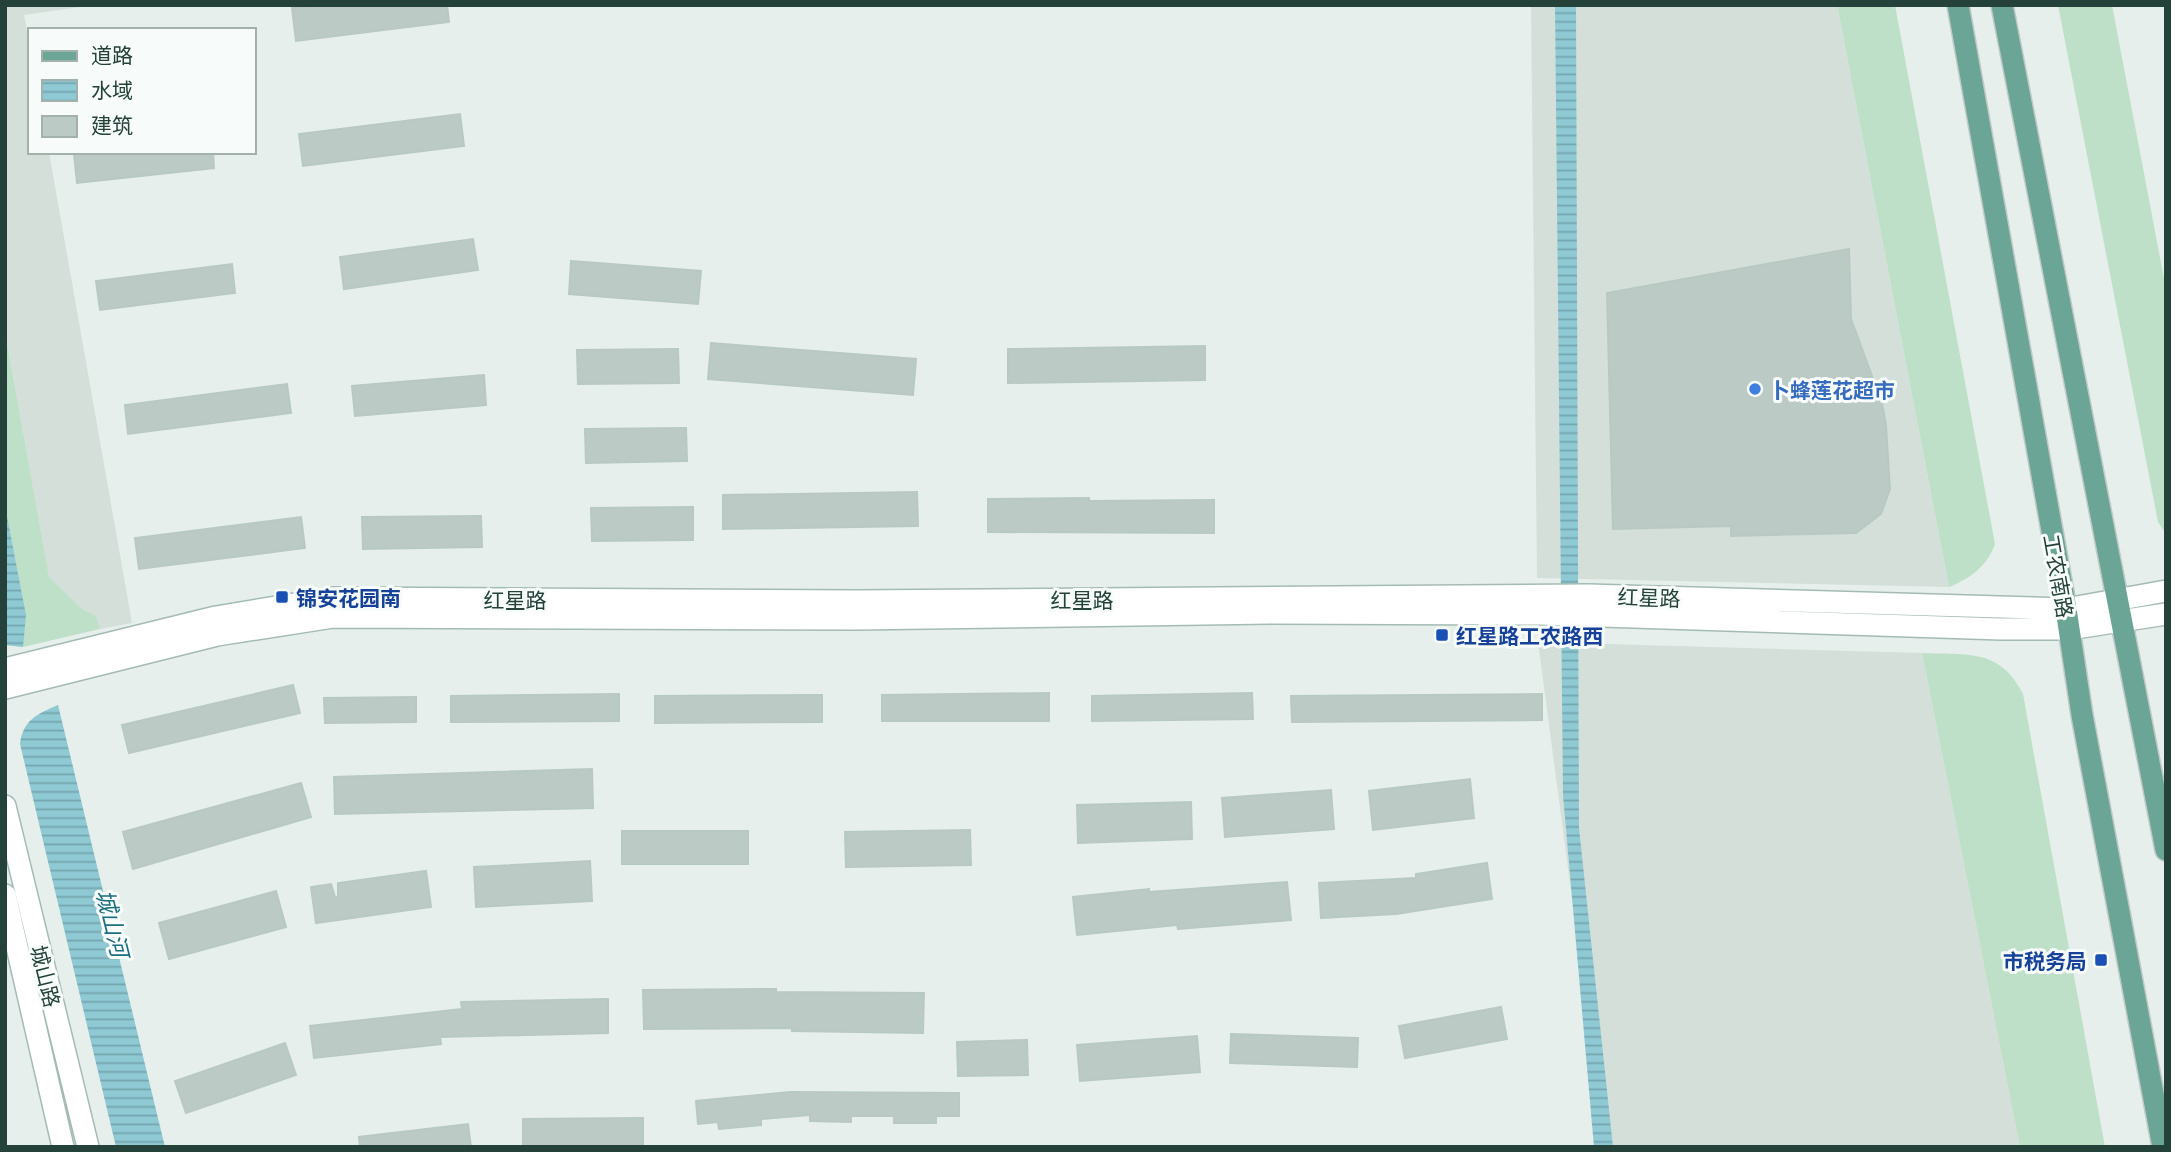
<svg xmlns="http://www.w3.org/2000/svg" width="2171" height="1152" font-family="'Exo 2','Noto Sans SC',sans-serif">
<style>
.built{fill:#d4dfda}
.grass{fill:#bfe0c8}
.water{fill:url(#water-rules)}
.building{fill:#bbcac4;stroke:#b8c9c2;stroke-width:2}
.lines{fill:none;stroke-linecap:round;stroke-linejoin:round}
.secondary-casing{stroke:#a4bbb3;stroke-width:24}
.primary-casing{stroke:#c2cac8;stroke-width:24}
.secondary{stroke:#fff;stroke-width:21}
.primary{stroke:#6aa596;stroke-width:21}
.shop-dot{fill:#3f7fe0;stroke:#f7fbf9;stroke-width:2.5}
.transit-dot{fill:#1a4fb4;stroke:#f7fbf9;stroke-width:2.5}
.labels{text-anchor:middle;dominant-baseline:central;stroke-width:6;stroke-linejoin:round;paint-order:stroke}
.shop-label{font-size:21px;font-weight:bold;fill:#366cbe;stroke:#f7fbf9;text-anchor:start}
.street-label{font-size:21px;fill:#24423a;stroke:#f7fbf9}
.transit-label{font-size:21px;font-weight:bold;fill:#164399;stroke:#f7fbf9;text-anchor:start}
.water-label{font-size:23px;font-style:italic;fill:#1c6f80;stroke:#f7fbf9}
</style>
<defs>
<pattern id="water-rules" width="6" height="5" patternUnits="userSpaceOnUse" patternTransform="scale(1.75)"><rect width="6" height="5" fill="#8ec9d4"/><path d="M0 2.5h6" fill="none" stroke="#74a5ad"/></pattern>
</defs>
<rect width="100%" height="100%" fill="#e6efeb"/>
<path class="built" d="M5,5h90l-71,10 6,30v107h19l83,471 -32,6 -5,-13 -13,-7 -33,-31 -44,-247z
M1531,5h306l112,582 -412,-9z
M1538,642l384,11 98,494h-415z"/>
<path class="grass" d="M1837,5h58l100,539c-7,21 -25,35 -46,43z
M2058,5h54l54,284v245l-8,-12z
M5,331l44,246 33,32 14,7 4,13 -77,18 -18,-2z
M1922,653c45,2 78,-5 101,41l82,453h-85z"/>
<path class="water" d="M1555,5h21l3,823 34,319h-19l-31,-352z
M5,506l21,109 -3,32 -18,-2z
M58,705l107,442h-49l-96,-403c3,-24 17,-30 38,-39z"/>
<path class="building" d="M315,5h132l2,17 -153,19 -4,-33z
M460,114l4,32 -161,20 -4,-32z
M93,152h120l1,16 -137,15 -3,-29z
M473,239l5,31 -134,19 -4,-32z
M1849,249l2,70 31,84 4,22 4,64 -9,25 -25,19 -125,3v-10l-118,3 -6,-236z
M571,261l130,10 -3,33 -129,-10z
M232,264l3,29 -135,17 -4,-29z
M711,343l205,16 -3,36 -205,-16z
M1205,346v34l-197,3v-34z
M678,349l1,34 -101,1 -1,-34z
M484,375l2,30 -131,11 -3,-30z
M287,384l4,29 -163,21 -3,-29z
M686,428l1,33 -101,2 -1,-34z
M917,492l1,34 -195,3v-34z
M1089,498v3l125,-1v33l-226,-1v-33z
M693,507v33l-101,1 -1,-33z
M481,516l1,31 -119,2 -1,-32z
M301,517l4,31 -166,21 -4,-31z
M293,685l7,28 -171,40 -7,-28z
M1049,693v28h-167v-26z
M1252,693l1,26 -161,2v-25z
M619,694v27l-168,1v-26z
M1542,694v26l-250,2 -1,-26z
M822,695v27l-167,1v-27z
M416,697v25l-91,1 -1,-25z
M592,769l1,39 -258,6 -1,-37z
M1470,779l4,39 -101,12 -4,-39z
M301,783l10,34 -178,52 -10,-37z
M1331,790l3,39 -109,8 -3,-39z
M1191,802l1,37 -114,4 -1,-38z
M970,830l1,35 -125,2 -1,-35z
M622,831h126v33h-126z
M590,861l2,40 -116,6 -2,-40z
M1487,863l5,36 -96,15 -75,4 -2,-35 97,-5v-4z
M426,871l5,36 -115,16 -5,-36 20,-3 4,13h3v-14z
M1287,882l4,38 -113,9 -1,-4 -100,10 -4,-38 76,-8v3z
M276,891l10,36 -117,32 -10,-36z
M776,989v3l148,1 -1,40 -131,-2v-3l-148,1 -1,-39z
M608,999v34l-168,4 1,7 -127,14 -4,-32 152,-17 -1,-7z
M1501,1007l6,32 -102,19 -6,-32z
M1231,1034l127,4 -1,29 -127,-4z
M1197,1036l3,36 -120,9 -3,-36z
M1027,1040l1,35 -70,1 -1,-34z
M285,1043l11,32 -110,38 -11,-32z
M790,1092l169,1v23h-23v7h-42v-7h-43v6l-41,-1v-6l-49,4v6l-42,4 -1,-7 -20,2 -2,-23z
M643,1118v29h-120v-28z
M468,1124l3,23h-111l-1,-10z"/>
<g class="lines">
<defs>
<path id="secondary" d="M5,669l211,-52 115,-19 526,3 731,-6 478,14 100,-18
M5,688l212,-53 116,-18 524,2 414,-6 269,1 461,15h68l97,-15
M5,806l83,341
M5,895l58,252"/>
<path id="primary" d="M1958,5l108,604 16,106 81,432
M2002,5l164,845"/>
</defs>
<use href="#secondary" class="secondary-casing"/>
<use href="#primary" class="primary-casing"/>
<use href="#secondary" class="secondary"/>
<use href="#primary" class="primary"/>
</g>
<circle class="shop-dot" cx="1755" cy="389" r="7"/>
<g class="transit-dot">
<rect x="275" y="590" width="14" height="14" rx="3.5"/>
<rect x="1435" y="628" width="14" height="14" rx="3.5"/>
<rect x="2094" y="953" width="14" height="14" rx="3.5"/>
</g>
<g class="labels">
<g class="shop-label">
<text x="1769" y="389">卜蜂莲花超市</text>
</g>
<g class="street-label">
<text transform="translate(2059 576) rotate(80)">工农南路</text>
<text transform="translate(1649 597) rotate(2)">红星路</text>
<text x="515" y="599">红星路</text>
<text x="1082" y="599">红星路</text>
<text transform="translate(46 976) rotate(76)">城山路</text>
</g>
<g class="transit-label">
<text x="296" y="597">锦安花园南</text>
<text x="1456" y="635">红星路工农路西</text>
<text x="2087" y="960" text-anchor="end">市税务局</text>
</g>
<g class="water-label">
<text transform="translate(113 923) rotate(76)">城山河</text>
</g>
</g>
<rect width="2171" height="1152" fill="none" stroke="#24423a" stroke-width="14"/>
<rect x="28" y="28" width="228" height="126" fill="#f7fbf9" stroke="#a3b1ad" stroke-width="2"/>
<rect x="42" y="51" width="35" height="10" fill="#6aa596" stroke="#a3b1ad" stroke-width="2"/>
<text x="91" y="63" font-size="21" fill="#24423a">道路</text>
<rect x="42" y="80" width="35" height="21" fill="url(#water-rules)" stroke="#a3b1ad" stroke-width="2"/>
<text x="91" y="98" font-size="21" fill="#24423a">水域</text>
<rect x="42" y="116" width="35" height="21" fill="#bbcac4" stroke="#a3b1ad" stroke-width="2"/>
<text x="91" y="133" font-size="21" fill="#24423a">建筑</text>
</svg>
